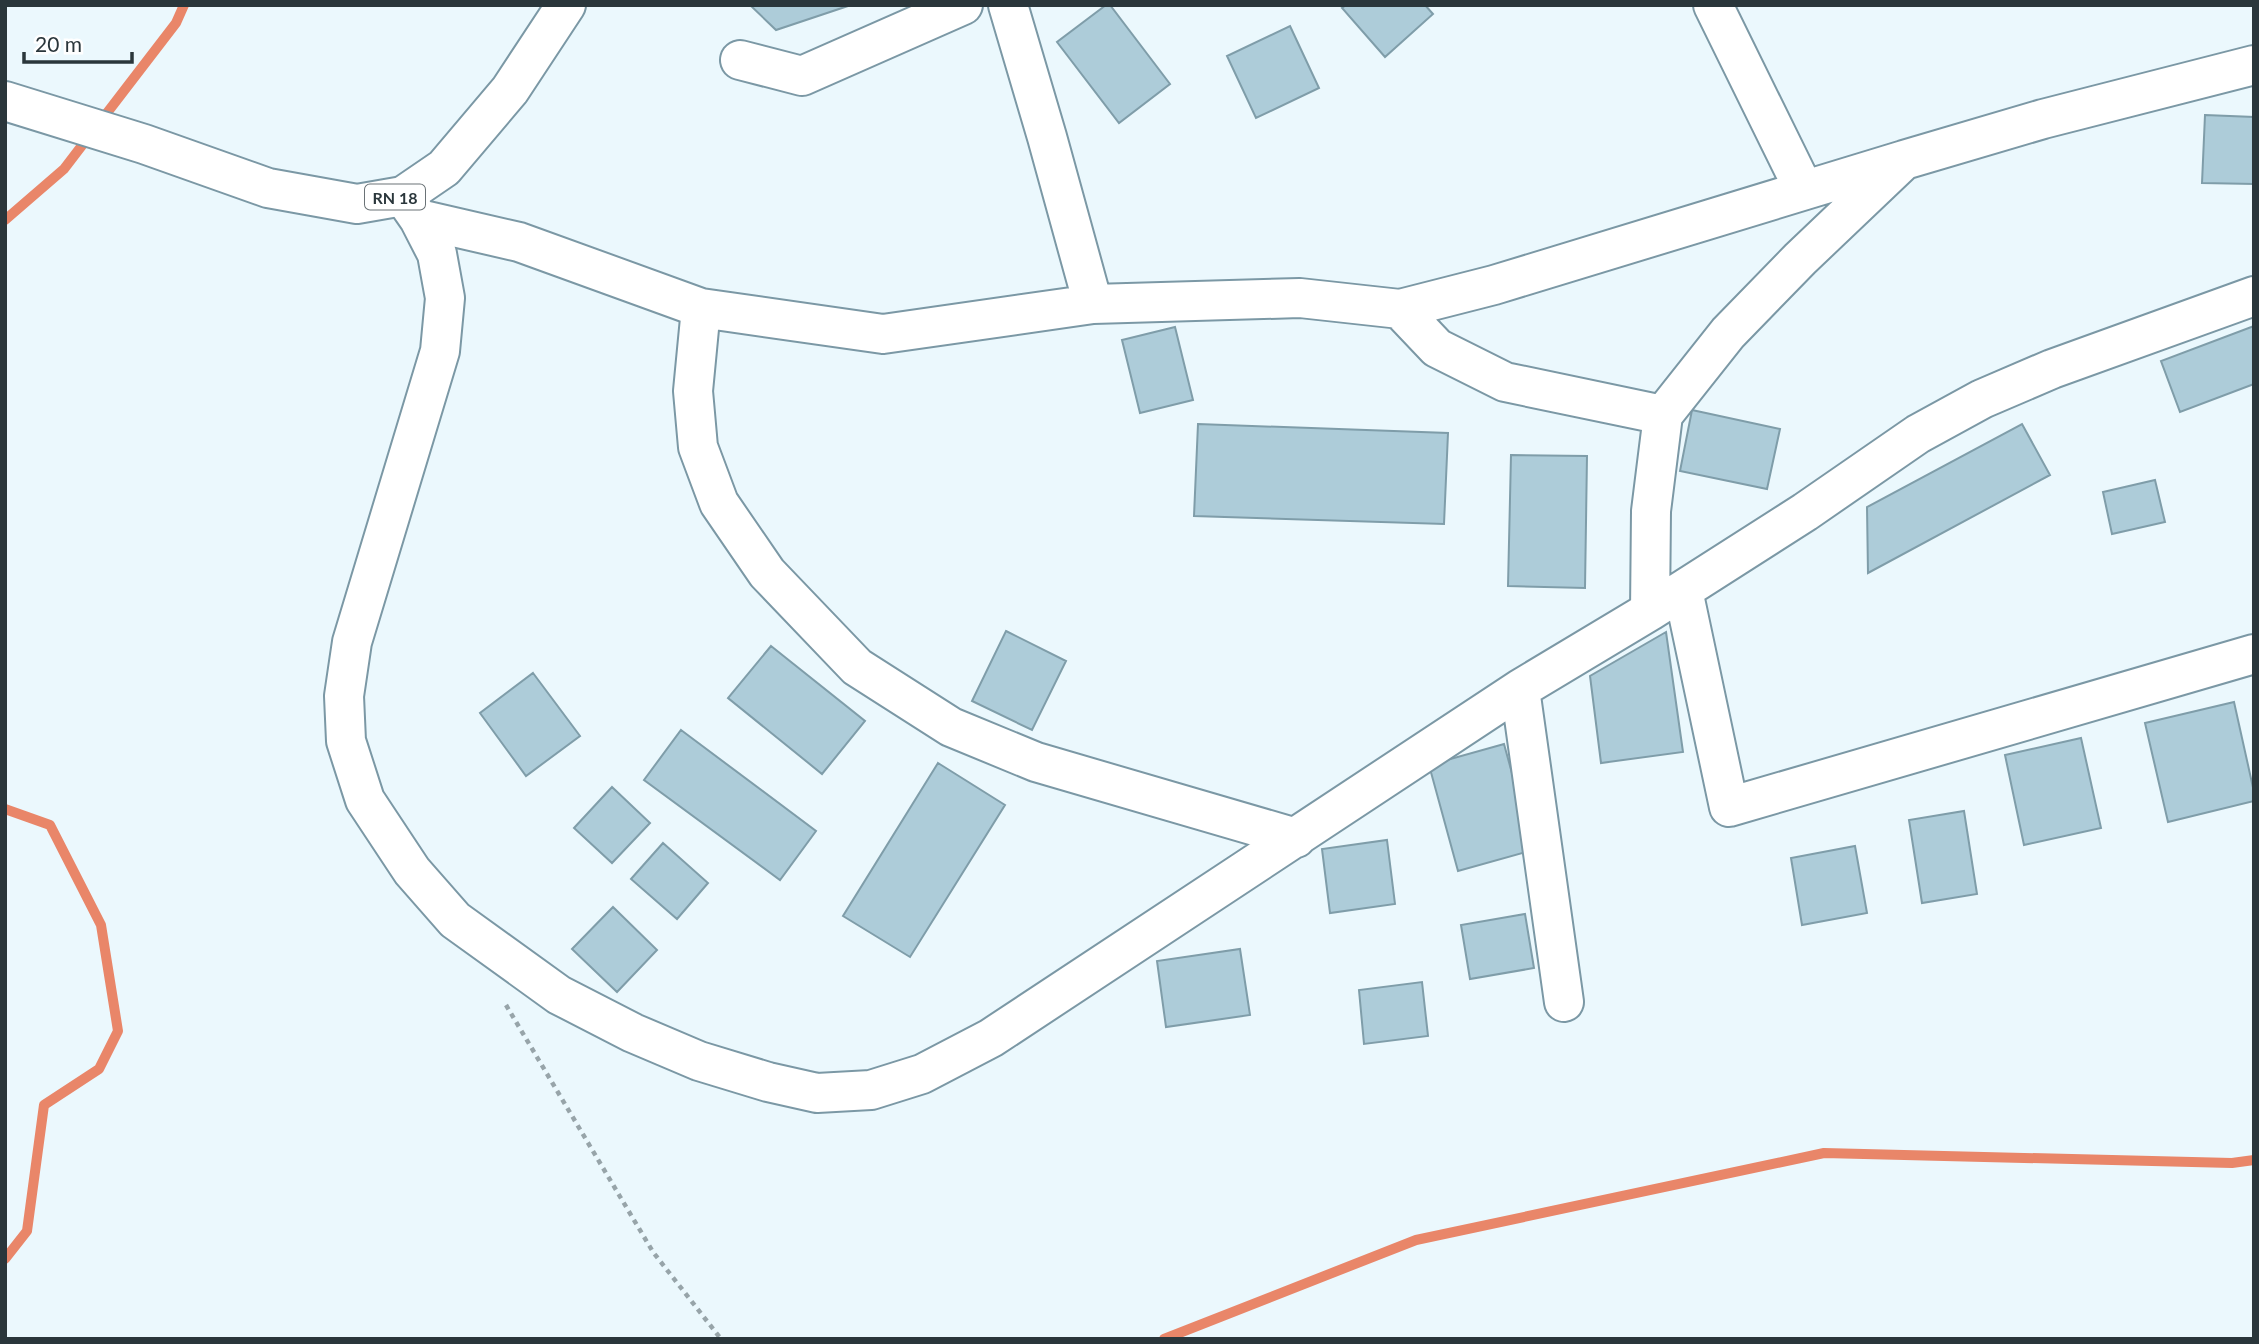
<svg xmlns="http://www.w3.org/2000/svg" width="2259" height="1344" font-family="Lato,sans-serif">
<style>
.lines{fill:none;stroke-linecap:round;stroke-linejoin:round}
.stream{stroke:#e98669;stroke-width:10}
.building{fill:#adccd9;stroke:#7f9da9;stroke-width:2}
.minor-casing{stroke:#7b98a5;stroke-width:42}
.major-casing{stroke:#7b98a5;stroke-width:42}
.path{stroke:#97a4a9;stroke-width:4.5;stroke-dasharray:5 5;stroke-linecap:butt}
.minor{stroke:#fff;stroke-width:38}
.major{stroke:#fff;stroke-width:38}
.labels{text-anchor:middle;dominant-baseline:central;stroke-width:7;stroke-linejoin:round;paint-order:stroke}
.shield{fill:#fff;stroke:#6a7276;stroke-width:2}
.shield-label{font-size:16px;font-weight:bold;fill:#2a363b}
</style>
<rect width="100%" height="100%" fill="#ebf8fd"/>
<g class="lines">
<path class="stream" d="M100,122l76,-99 8,-18
M5,220l59,-51 26,-34
M5,809l45,16 51,100 17,106 -19,38 -55,36 -17,126 -22,28
M1164,1339l252,-99 408,-87 408,10 22,-3"/>
</g>
<path class="building" d="M750,5h101l-75,25z
M1106,5h4l60,79 -51,39 -62,-81z
M1346,5h79l8,9 -48,43 -43,-49z
M1290,26l29,62 -63,30 -29,-62z
M2205,115l49,2v67l-52,-1z
M2254,326v58l-74,28 -19,-51z
M1175,327l18,73 -53,13 -18,-73z
M1692,410l88,19 -13,60 -87,-18z
M1198,424l250,9 -4,91 -250,-8z
M2022,424l28,51 -182,98 -1,-66z
M1511,455l76,1 -2,132 -77,-2z
M2155,480l10,42 -53,12 -9,-42z
M1006,631l60,30 -34,69 -60,-29z
M1666,632l17,120 -82,11 -11,-87z
M771,646l94,75 -43,53 -94,-76z
M533,673l47,63 -54,40 -46,-63z
M2234,702l20,90v9l-86,21 -23,-99z
M681,730l135,101 -36,49 -136,-100z
M2081,738l20,90 -77,17 -19,-90z
M1504,744l29,106 -75,21 -29,-106z
M938,763l67,42 -95,152 -67,-41z
M612,787l38,36 -38,40 -38,-35z
M1964,811l13,83 -55,9 -13,-83z
M1387,840l8,64 -65,9 -8,-64z
M663,843l45,40 -31,36 -46,-40z
M1855,846l12,67 -65,12 -11,-67z
M613,907l44,43 -40,42 -45,-43z
M1525,914l9,54 -64,11 -9,-54z
M1240,949l10,66 -84,12 -9,-66z
M1422,982l6,54 -64,8 -5,-54z"/>
<g class="lines">
<defs>
<path id="minor" d="M1008,5l39,132 46,167
M1713,5l91,185
M740,60l62,16 161,-71
M403,196l16,23 18,35 8,44 -5,53 -88,291 -8,54 2,45 19,59 47,71 43,49 104,75 74,38 66,28 69,21 49,11 54,-3 51,-16 69,-36 529,-349 130,-78 155,-99 113,-78 64,-35 70,-30 202,-73
M419,219l100,23 182,66 182,26 210,-30 207,-6 100,11 94,-24 410,-125
M701,308l-8,83 5,56 21,56 48,70 90,94 94,60 85,35 260,76
M1400,309l37,39 68,34 158,33
M1683,590l46,217 525,-153
M1650,611l1,-100 12,-96 65,-82 72,-74 104,-99 139,-41 211,-54
M1520,689l44,313"/>
<path id="major" d="M5,101l139,43 124,44 89,16 46,-8 41,-28 66,-78 56,-85"/>
</defs>
<use href="#minor" class="minor-casing"/>
<use href="#major" class="major-casing"/>
<path class="path" d="M506,1005l147,247 68,87"/>
<use href="#minor" class="minor"/>
<use href="#major" class="major"/>
</g>
<g class="labels">
<rect class="shield" x="365" y="184.5" width="60" height="25" rx="5"/>
<g class="shield-label">
<text x="395" y="197">RN 18</text>
</g>
</g>
<rect width="2259" height="1344" fill="none" stroke="#2a363b" stroke-width="14"/>
<path d="M24 52v10h108v-10" fill="none" stroke="#2a363b" stroke-width="3.5"/>
<text x="35" y="52" font-size="21" fill="#2a363b" stroke="#ffffff" stroke-width="5" paint-order="stroke">20 m</text>
</svg>
